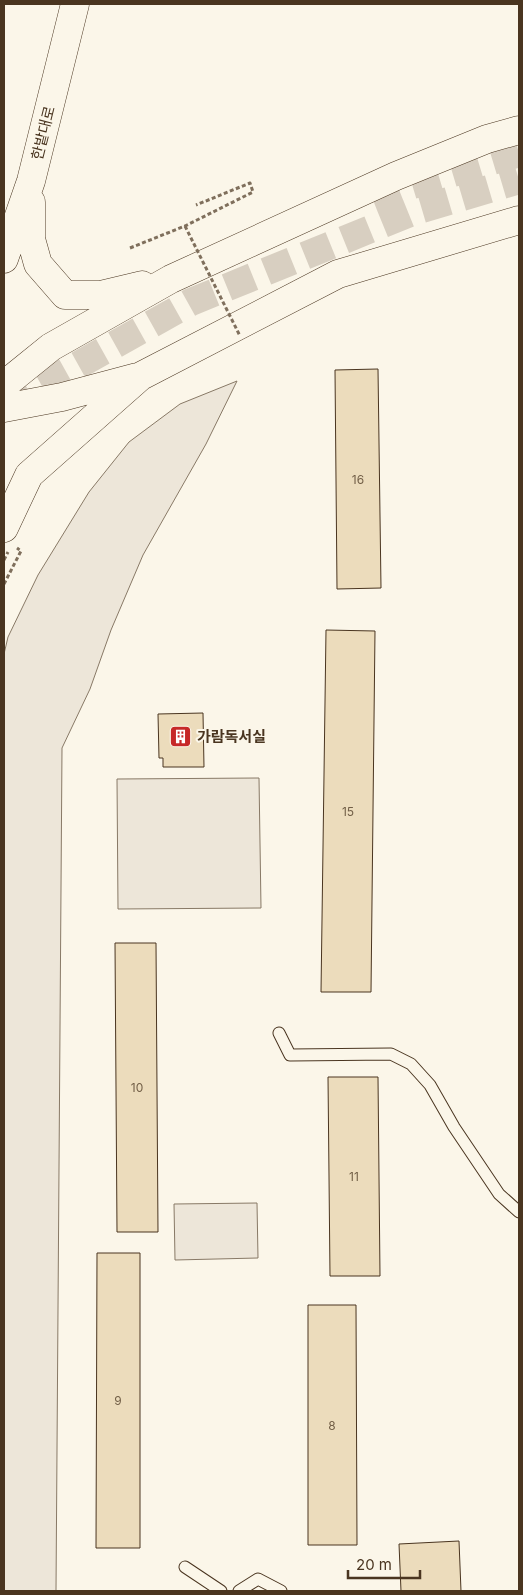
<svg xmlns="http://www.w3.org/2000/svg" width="523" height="1595" font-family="Inter,'Noto Sans KR',sans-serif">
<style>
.green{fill:#ede6d9;stroke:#887966}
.building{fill:#ecdcbc;stroke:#4a3520}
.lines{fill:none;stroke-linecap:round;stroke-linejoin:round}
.primary-tunnel{stroke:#d8cfc1;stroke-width:28;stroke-dasharray:28 14;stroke-linecap:butt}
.lane-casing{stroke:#4a3520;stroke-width:13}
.primary-casing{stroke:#4a3520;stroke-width:29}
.path{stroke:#7f6f5c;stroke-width:3;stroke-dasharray:4 2.5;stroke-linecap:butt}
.lane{stroke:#fbf6e9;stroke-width:11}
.primary{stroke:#fbf6e9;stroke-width:28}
.path-bridge{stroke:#7f6f5c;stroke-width:3;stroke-dasharray:4 2.5;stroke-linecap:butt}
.labels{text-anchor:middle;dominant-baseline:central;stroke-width:4;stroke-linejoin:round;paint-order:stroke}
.number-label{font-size:12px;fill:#725f47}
.street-label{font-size:15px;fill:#4a3520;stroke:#fbf6e9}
.poi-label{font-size:15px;font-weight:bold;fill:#4a3520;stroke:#fbf6e9;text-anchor:start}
</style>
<rect width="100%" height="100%" fill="#fbf6e9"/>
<path class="green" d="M237,381l-31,63 -63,111 -32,75 -21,59 -28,59 -6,843h-52v-937l4,-17 30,-62 51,-83 40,-50 51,-38z
M259,778l2,130 -143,1 -1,-130z
M257,1203l1,55 -83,2 -1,-56z"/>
<path class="building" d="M378,369l3,219 -44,1 -2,-219z
M326,630l49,1 -4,361h-50z
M203,713l1,54h-41v-9h-4l-1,-44z
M115,943h41l2,289h-41z
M328,1077h50l2,199h-50z
M97,1253h43v295h-44z
M308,1305h48l1,240h-49z
M459,1541l2,50h-60l-2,-47z"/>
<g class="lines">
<path class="primary-tunnel" d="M373,200l33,-13 113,-34
M5,406l186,-104 224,-91 104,-31"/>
<defs>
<path id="lane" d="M279,1033l11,22 101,-1 20,10 19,21 24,42 45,67 20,18
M185,1567l36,24
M239,1591l19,-12 23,12"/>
<path id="primary" d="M31,202v37l7,25 27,31h35l42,-10
M4,259l27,-78 44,-177
M4,385l47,-38 120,-68 225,-103 91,-37 32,-9
M4,408l58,-11 75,-20
M4,528l25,-53 112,-99 197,-102 181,-54"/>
</defs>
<use href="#lane" class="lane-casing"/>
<use href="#primary" class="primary-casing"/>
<path class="path" d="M130,248l55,-22 68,-34 -3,-9 -54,22
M4,560l4,-8
M4,584l17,-33 -4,-3"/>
<use href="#lane" class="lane"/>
<use href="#primary" class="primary"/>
<path class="path-bridge" d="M185,226l55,110"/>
</g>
<defs>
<symbol id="building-square" viewBox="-11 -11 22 22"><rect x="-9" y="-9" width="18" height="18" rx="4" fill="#c62828" stroke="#fbf6e9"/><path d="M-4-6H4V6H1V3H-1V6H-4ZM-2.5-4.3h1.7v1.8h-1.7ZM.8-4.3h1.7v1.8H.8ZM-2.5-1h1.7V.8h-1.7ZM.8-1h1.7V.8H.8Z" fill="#fff"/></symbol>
</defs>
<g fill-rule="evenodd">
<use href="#building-square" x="168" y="724" width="25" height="25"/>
</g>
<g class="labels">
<g class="number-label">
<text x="358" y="479">16</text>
<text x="348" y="811">15</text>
<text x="137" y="1087">10</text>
<text x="354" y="1176">11</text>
<text x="118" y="1400">9</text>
<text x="332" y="1425">8</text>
</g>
<g class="street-label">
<text transform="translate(43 133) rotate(-76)">한밭대로</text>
</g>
<g class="poi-label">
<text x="197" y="736">가람독서실</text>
</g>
</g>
<rect width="523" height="1595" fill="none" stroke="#4a3520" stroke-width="10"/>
<path d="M348 1570v8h72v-8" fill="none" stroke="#4a3520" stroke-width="2.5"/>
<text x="356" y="1570" font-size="15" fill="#4a3520" stroke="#fbf6e9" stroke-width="4" paint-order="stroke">20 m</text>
</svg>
